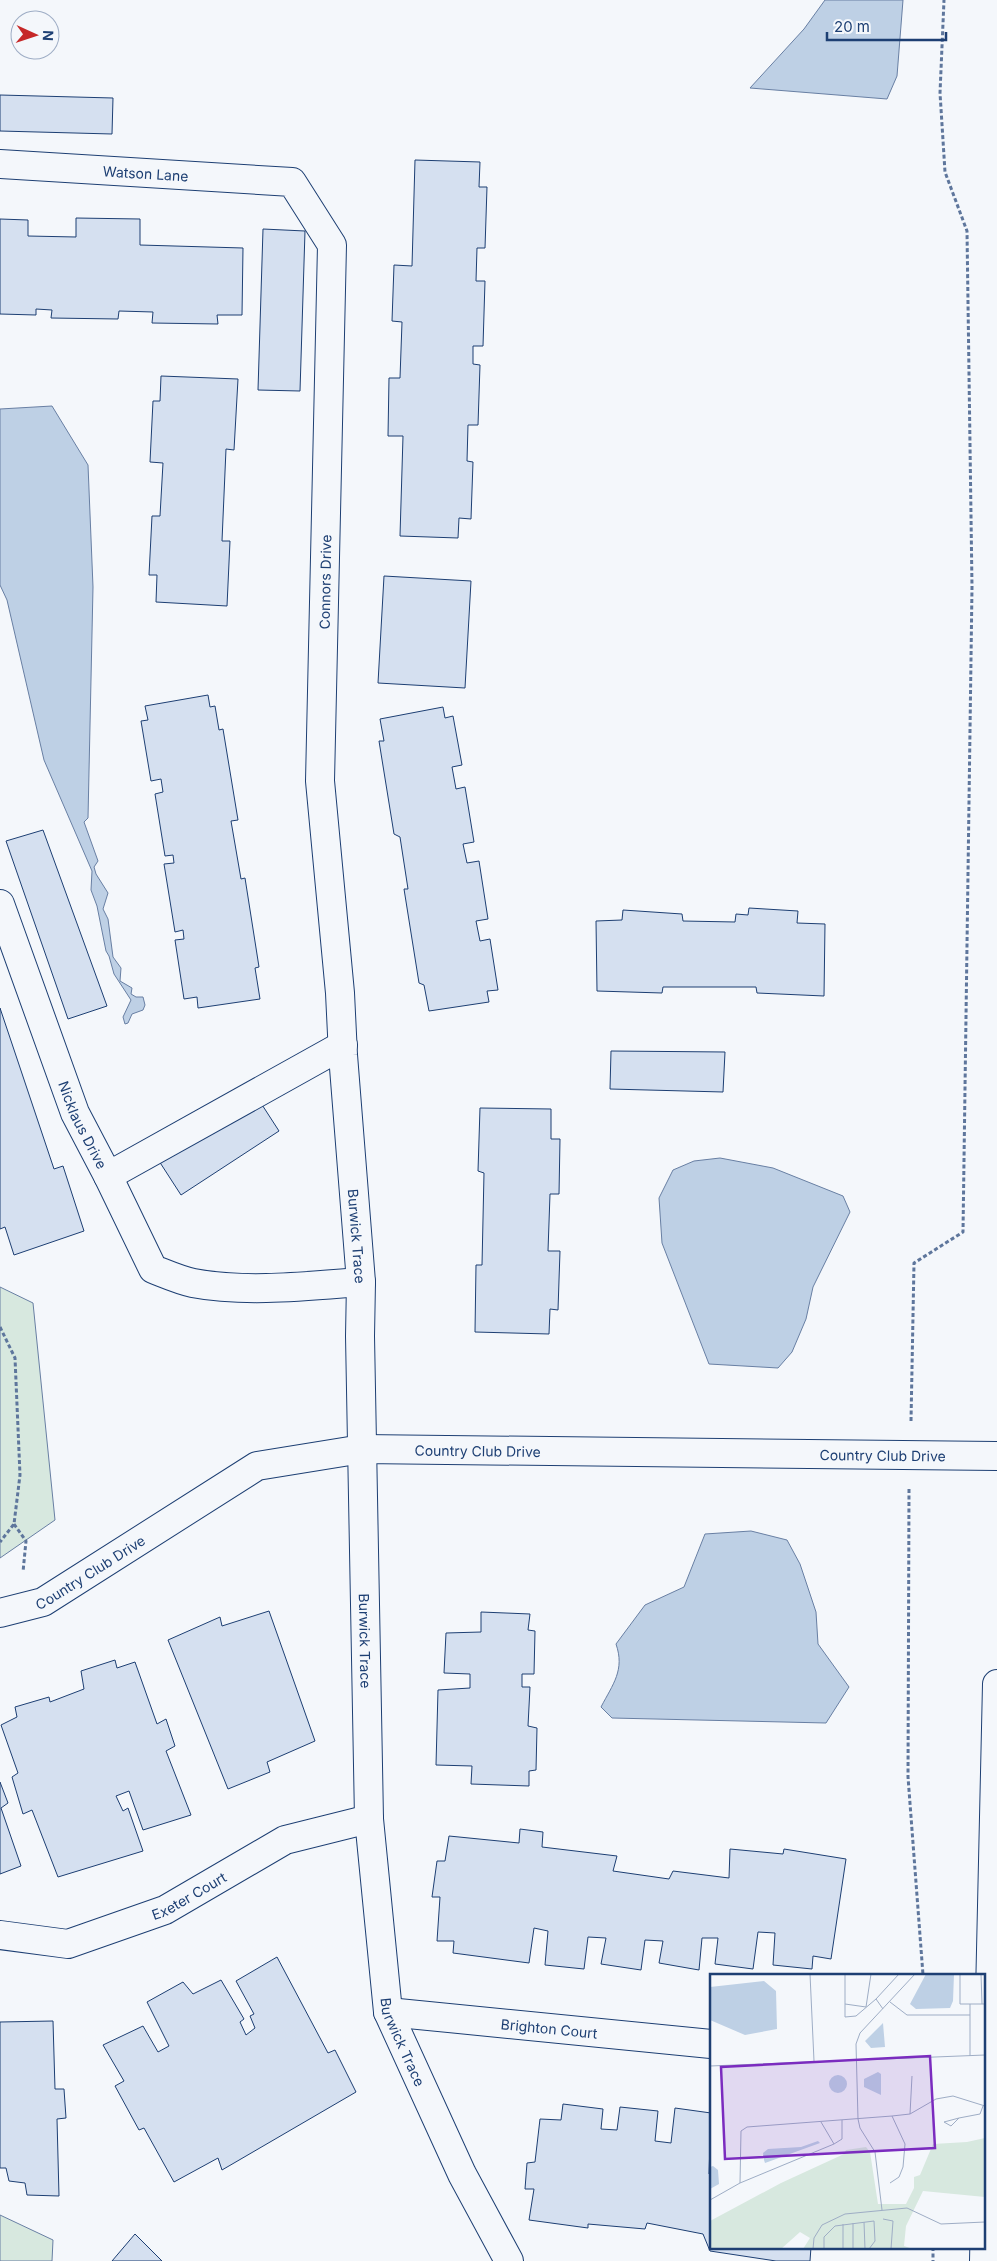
<svg xmlns="http://www.w3.org/2000/svg" width="997" height="2261" font-family="Inter,sans-serif">
<style>
.green{fill:#d7e8df;stroke:#687fa3}
.water{fill:#bed0e5;stroke:#687fa3}
.building{fill:#d5e0f0;stroke:#1d3f73}
.lines{fill:none;stroke-linecap:round;stroke-linejoin:round}
.street-casing{stroke:#1d3f73;stroke-width:30}
.secondary-casing{stroke:#1d3f73;stroke-width:30}
.path{stroke:#5e769c;stroke-width:3;stroke-dasharray:4 2.5;stroke-linecap:butt}
.street{stroke:#f4f7fb;stroke-width:28}
.secondary{stroke:#f4f7fb;stroke-width:28}
.labels{text-anchor:middle;dominant-baseline:central;stroke-width:4;stroke-linejoin:round;paint-order:stroke}
.street-label{font-size:14px;fill:#1d3f73;stroke:#f4f7fb}
.inset-road{fill:none;stroke:#9eadc5;stroke-width:1}
.view{fill:#7b2cbf;fill-opacity:0.15;stroke:#7b2cbf;stroke-width:2.5}
.inset-edge{fill:none;stroke:#1d3f73;stroke-width:2.5}
</style>
<rect width="100%" height="100%" fill="#f4f7fb"/>
<path class="green" d="M0,1287l33,16 22,217 -55,38z
M0,2215l53,25 -1,21h-52z"/>
<path class="water" d="M825,0h78l-6,76 -10,23 -137,-11 54,-59z
M52,406l36,59 5,122 -5,231 -4,4 14,39 -4,6 2,7 12,19 -5,16 5,10 5,38 8,11 -1,13 12,7 -1,6 5,3h7l2,8 -2,5 -11,4 -4,9 -3,1 -2,-7 8,-17 -17,-26 -5,-18 -3,-5 -9,-45 -6,-16 1,-19 -48,-111 -37,-160 -7,-15v-176z
M720,1158l53,10 70,28 7,16 -37,75 -7,32 -14,33 -14,16 -69,-4 -47,-121 -3,-45 14,-28 21,-9z
M751,1531l36,9 13,24 16,48 2,32 31,43 -23,36 -214,-5 -11,-11c12,-23 24,-37 15,-63l29,-39 39,-18 21,-53z"/>
<path class="building" d="M0,95l113,3 -1,36 -112,-3z
M415,160l65,2 -1,25h8l-2,61h-8l-1,33h9l-2,65h-10v18l7,1 -2,60h-10l-1,36 6,1 -2,57 -12,-1 -1,20 -58,-2 3,-100h-15l1,-58h11l2,-56 -10,-1 2,-56 18,1z
M76,218l64,1v26l103,3 -1,67h-25l1,9 -66,-1 1,-11 -34,-1 -1,8 -67,-1 1,-8 -16,-1v6l-36,-1v-95l28,1v16l48,1z
M263,229l42,2 -5,160 -42,-1z
M161,376l77,3 -4,71 -8,-1 -4,92h8l-3,65 -71,-4 1,-27h-8l3,-59h8l3,-53 -13,-1 3,-61h7z
M384,576l87,5 -6,107 -87,-5z
M208,695l2,12 5,-1 4,24 4,-1 15,91 -7,1 10,58 4,-1 14,89 -4,1 5,31 -62,9 -1,-11 -13,2 -9,-59 9,-1 -1,-9 -8,2 -11,-68 10,-1 -1,-8 -8,1 -10,-62 8,-2 -2,-13 -10,2 -10,-60 7,-1 -3,-14z
M443,707l2,11 8,-2 9,49 -10,2 4,22 9,-2 9,55 -11,2 4,19 12,-2 9,58 -12,2 4,20 10,-2 8,51 -11,1 2,11 -60,9 -5,-26 -5,-2 -15,-94h4l-8,-52 -6,-3 -15,-93h5l-4,-22z
M43,830l64,176 -39,13 -62,-178z
M749,908l49,3 -1,12 28,1 -1,72 -67,-3 -1,-6h-93l-1,6 -65,-2 -1,-70 26,-1 1,-10 59,4 1,7 52,1 1,-8 12,1z
M0,1008l54,161 9,-3 21,65 -70,24 -9,-28 -5,2z
M611,1051l114,1 -2,40 -113,-3z
M257,1097l22,34 -98,64 -22,-34z
M480,1108l71,1v30h9l-1,55h-9l-2,57h12l-2,59 -8,-1 -1,25 -74,-2 1,-67h6l2,-92 -6,-2z
M269,1611l46,130 -48,21 3,10 -42,17 -60,-149 52,-23 2,9z
M481,1612l49,2 -2,16 7,1 -1,43h-12v13h8l-2,39 9,2 -1,42 -7,1v15l-58,-2 1,-18 -36,-1 2,-75 32,-2v-14l-26,-1 2,-40 35,-1z
M115,1660l2,8 18,-6 22,62 9,-5 9,27 -9,5 25,64 -48,15 -14,-39 -13,5 7,15 5,-3 15,43 -85,26 -26,-67 -9,4 -11,-37 6,-4 -17,-48 16,-8 -2,-10 34,-10 1,5 34,-13 -3,-18z
M0,1782l8,21 -7,5 20,58 -21,8z
M520,1829l23,3 -1,15 75,9 -4,15 56,8 4,-8 56,7 1,-29 53,5 1,-5 62,10 -15,100 -18,-3 -1,13 -39,-4 2,-32 -17,-1 -5,37 -38,-5 3,-26h-16l-3,32 -40,-7 4,-22 -18,-1 -4,30 -40,-6 5,-26 -18,-1 -4,32 -39,-4 3,-34 -14,-3 -5,35 -76,-10 1,-12h-17l3,-44h-8l5,-36h8l4,-25 70,7z
M277,1957l51,96 7,-3 21,42 -134,78 -4,-12 -44,24 -30,-54 -5,2 -24,-44 9,-5 -21,-36 40,-19 15,26 11,-6 -22,-44 36,-20 10,12 28,-14 23,39 -4,3 6,13 9,-7 -5,-12 4,-2 -18,-33z
M53,2021l2,68h9l2,29 -9,1 2,77 -32,-1 -2,-12 -16,-2 -3,-13h-6v-146z
M563,2104l40,5 -2,20 16,1 3,-23 38,4 -3,30 16,2 4,-35 36,5 -2,61h2v73h100l-1,14h-34l-66,-10 -7,-17 -56,-11 -2,6 -57,-5v4l-59,-8 5,-31h-9l2,-26 8,-1 5,-43 21,1z
M135,2234l27,27h-50z"/>
<g class="lines">
<defs>
<g id="street">
<path id="s1" d="M0,164l292,18 40,63 -12,536 20,212 3,62 18,227 -1,54 9,483 19,193 74,162 47,87"/>
<path id="s2" d="M0,904l75,209 33,63 235,-131"/>
<path d="M108,1176l45,93c13,5 26,11 40,14 52,10 115,3 168,-1"/>
<path id="s3" d="M0,1613l43,-11 214,-136 105,-17 635,7"/>
<path id="s4" d="M0,1935l68,9 97,-34 120,-70 84,-21"/>
<path id="s5" d="M388,2012l323,32"/>
</g>
<path id="secondary" d="M984,2261l13,-577"/>
</defs>
<use href="#street" class="street-casing"/>
<use href="#secondary" class="secondary-casing"/>
<path class="path" d="M0,1327l15,31 5,117 -6,49 -14,18
M911,1421l3,-158 49,-31 9,-645 -5,-356 -22,-59 -5,-79 4,-93
M909,1489l-1,288 15,198
M14,1524l12,17 -3,31
M933,2247v14"/>
<use href="#street" class="street"/>
<use href="#secondary" class="secondary"/>
</g>
<g class="labels">
<g class="street-label">
<text stroke="none"><textPath href="#s1" startOffset="146">Watson Lane</textPath></text>
<text transform="translate(325 582) rotate(-89)">Connors Drive</text>
<text stroke="none"><textPath href="#s2" startOffset="236">Nicklaus Drive</textPath></text>
<text stroke="none"><textPath href="#s1" startOffset="1360">Burwick Trace</textPath></text>
<text stroke="none"><textPath href="#s3" startOffset="520">Country Club Drive</textPath></text>
<text stroke="none"><textPath href="#s3" startOffset="925">Country Club Drive</textPath></text>
<text stroke="none"><textPath href="#s3" startOffset="100">Country Club Drive</textPath></text>
<text stroke="none"><textPath href="#s1" startOffset="1765">Burwick Trace</textPath></text>
<text stroke="none"><textPath href="#s4" startOffset="199">Exeter Court</textPath></text>
<text stroke="none"><textPath href="#s5" startOffset="162">Brighton Court</textPath></text>
<text stroke="none"><textPath href="#s1" startOffset="2170">Burwick Trace</textPath></text>
</g>
</g>
<g transform="translate(710 1974)">
<rect width="275" height="275" fill="#f4f7fb"/>
<path d="M275,164v59l-62,-6 -17,35 -2,20 9,3h-110l7,-11 -10,-6 -19,17h-71v-28l71,-38 63,-29 2,-4 20,-3 4,5 8,52h28l8,-16v-11l6,-2 13,-31 34,-2z" fill="#d7e8df"/>
<path d="M216,0h28l-1,27 -3,7 -34,1 -6,-5zM54,7l12,10 1,38 -32,6 -35,-15v-33zM173,49l2,24 -14,1 -6,-7zM168,98l3,2v21l-17,-8v-8zM119 110a9 9 0 1 1 18 0a9 9 0 1 1-18 0ZM108,167l2,2 -55,20 -1,-3 -1,-7 5,-4 33,-2zM3,192l5,4 1,14 -9,5v-22z" fill="#bed0e5"/>
<path class="inset-road" d="M100,0l4,87M135,0v43l11,-1 20,-17 7,10M250,0v30h25M271,0l1,30M166,25l23,-25M180,28l17,13h63M135,30l21,3 5,-33M260,30v52M0,92l275,-11M200,140l2,-38M249,144l-15,4 7,4 8,-8 21,-4 3,-8M124,170l8,-5v-19M30,209l1,-52 6,-4 145,-11 18,-2 26,-15 17,-3 32,10M180,209l9,-6 4,-10 2,-23 -13,-28M0,226l30,-17 94,-39 -13,-22M172,236l-7,-58 -15,-24 -2,-9 -2,-75 4,-11 55,-59M173,245l10,2 -2,28M154,248l1,27M143,249v26M133,250v25M103,275l1,-11 8,-13 23,-11 62,-6 34,16 44,-2M114,275v-12l11,-11 39,-5 1,20 -6,8"/>
<path class="view" d="M220,82l5,92 -210,11 -4,-92z"/>
<rect width="275" height="275" class="inset-edge"/>
</g>
<g transform="translate(35 35) rotate(93)"><circle r="24" fill="#f4f7fb" stroke="#9eadc5"/>
<path d="M0-4L9 19L0 12L-9 19Z" fill="#c62828"/>
<text y="-8" font-size="14" font-weight="bold" text-anchor="middle" fill="#1d3f73">N</text>
</g>
<path d="M827 32v8h119v-8" fill="none" stroke="#1d3f73" stroke-width="2.5"/>
<text x="834" y="32" font-size="15" fill="#1d3f73" stroke="#f4f7fb" stroke-width="4" paint-order="stroke">20 m</text>
</svg>
